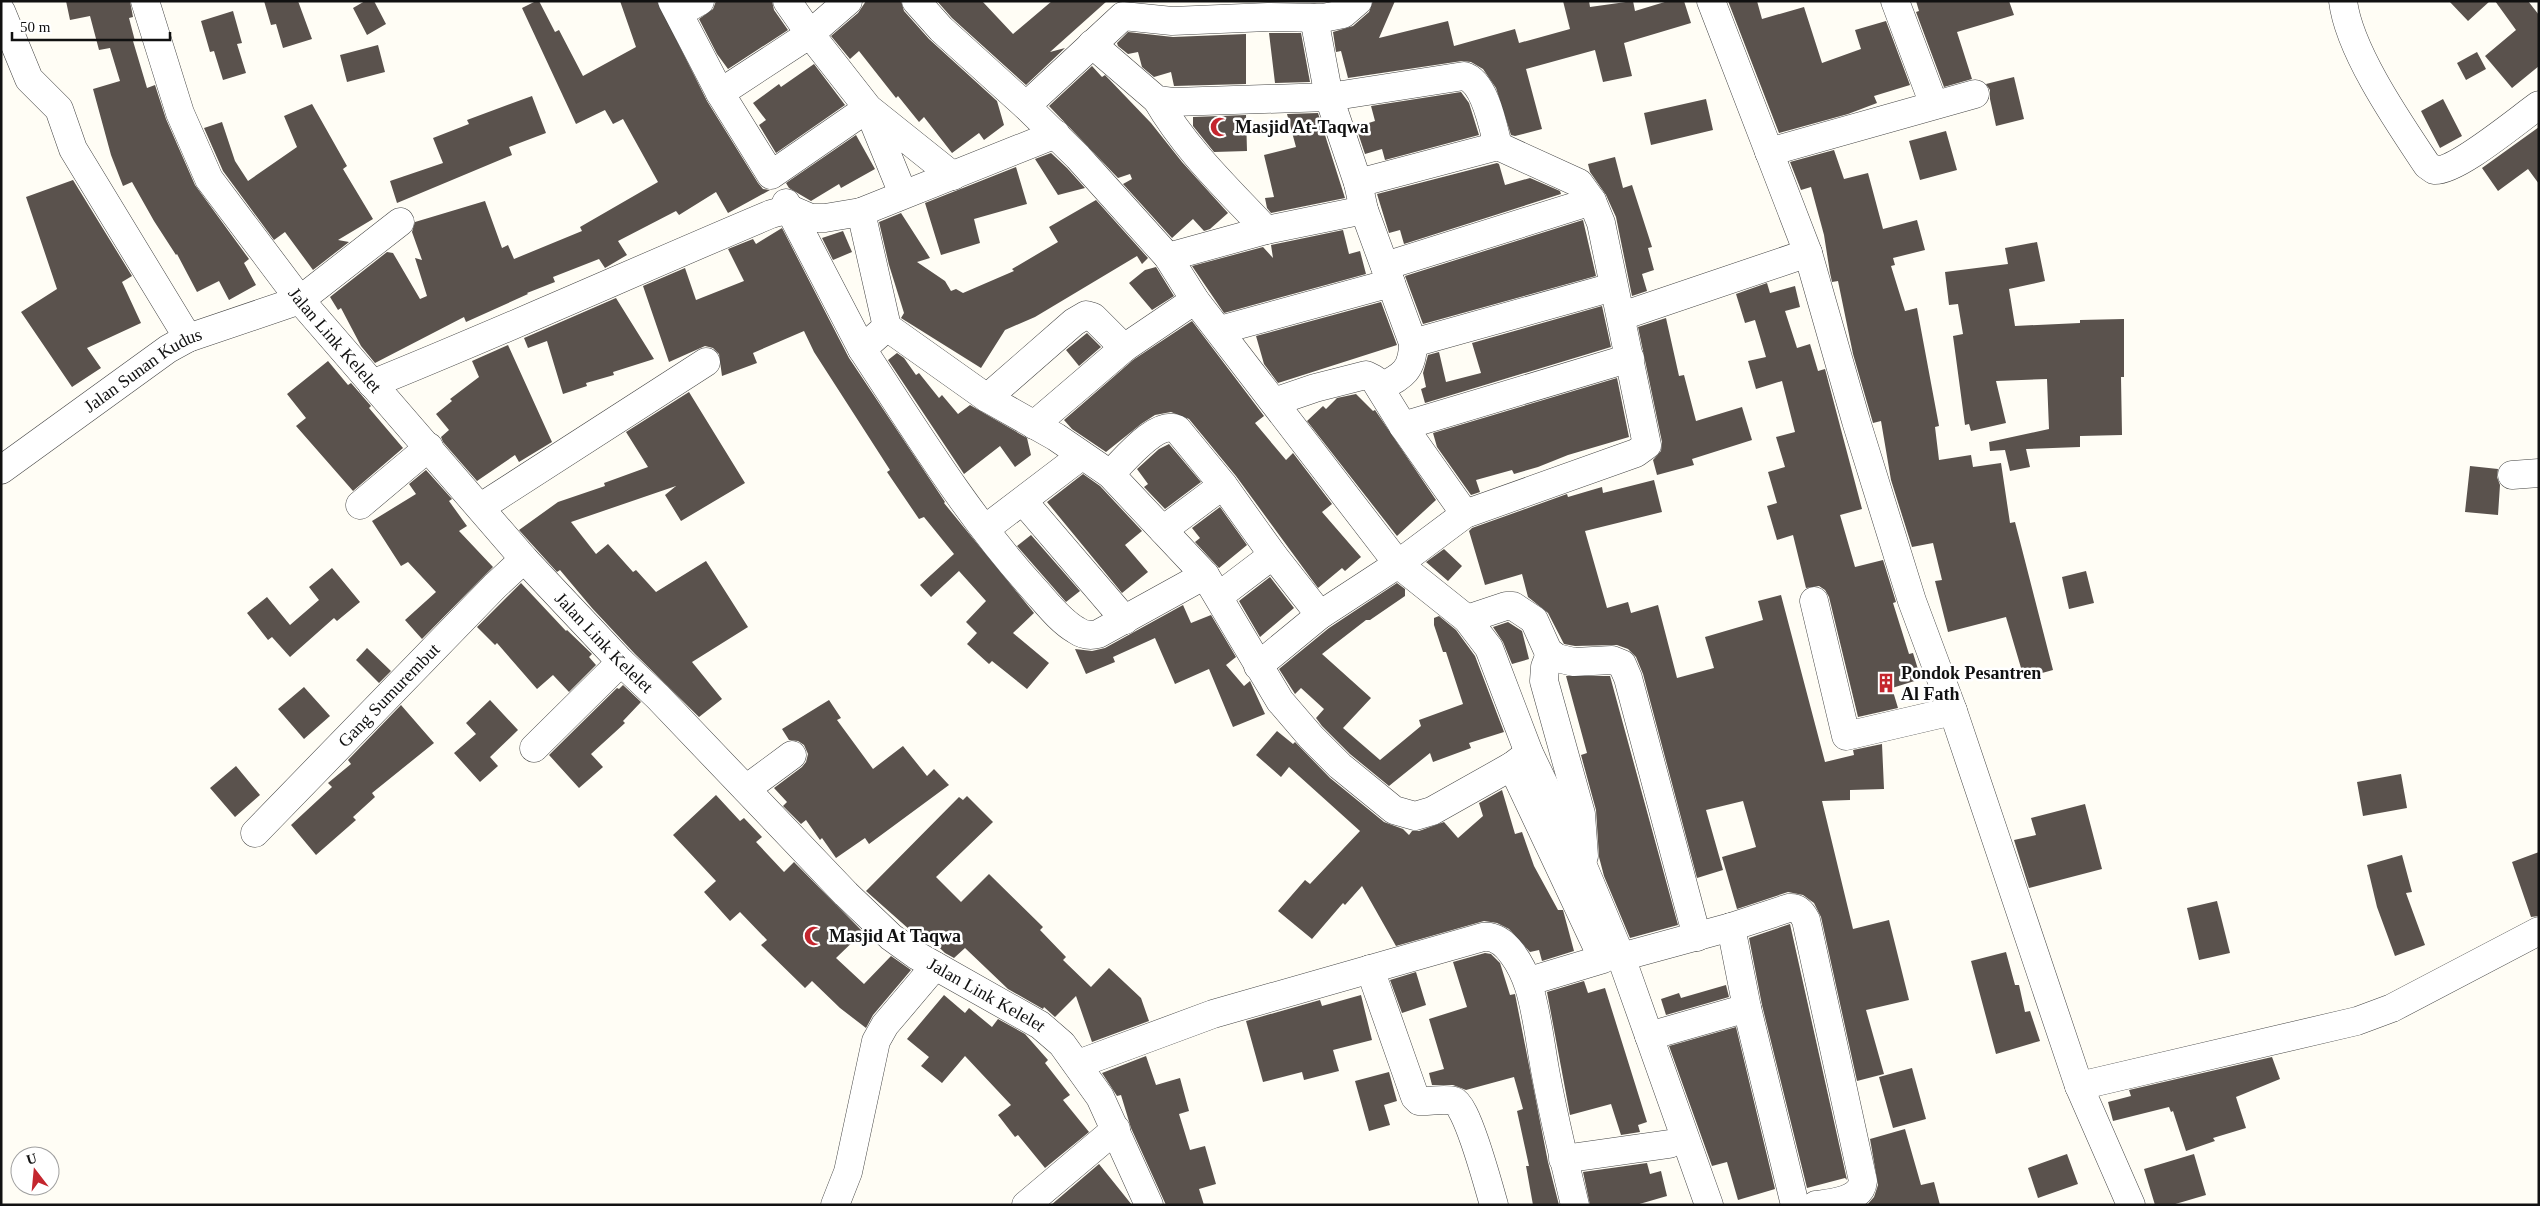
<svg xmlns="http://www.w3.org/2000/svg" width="2540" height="1206" font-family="'Times New Roman',serif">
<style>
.building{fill:#5a524d}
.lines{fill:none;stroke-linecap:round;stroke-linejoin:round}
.minor-casing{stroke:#444;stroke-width:29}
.minor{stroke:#fff;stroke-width:28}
.labels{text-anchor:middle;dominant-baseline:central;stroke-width:5;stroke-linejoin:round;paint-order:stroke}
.poi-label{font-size:18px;font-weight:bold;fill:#111;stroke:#fff;text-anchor:start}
.street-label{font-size:18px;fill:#111;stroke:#fff}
</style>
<rect width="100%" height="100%" fill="#fffdf5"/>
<path class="building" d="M66,1h64l3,16 -4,1 6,23h-2l14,47 8,-3 11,34 29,66 54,74 -5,4 12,22 -27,15 -10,-19 -22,11 -20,-38 -1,1 -22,-34 -22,-39 -9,4 -12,-31 -18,-66 27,-8 -10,-33 -11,2 -9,-34 -20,4z
M264,1h34l14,38 -29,9 -7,-24 -5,1z
M365,1h9l12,23 -19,11 -14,-27z
M536,1h3l16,31 4,-2 24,46 53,-29 -16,-46h37l50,100 51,82 5,6 7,1 -42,23 -12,-21 -37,23 -3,-4 -58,30 9,14 -22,13 -6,-9 -46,18 2,5 -28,11 1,1 -62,28 -2,-5 -89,46 -14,-17 -20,-38 -3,2 -8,-13 57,-45 6,1 27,46 7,-3 -12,-38 7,2 -10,-28 3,-10 70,-21 17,47 6,-3 6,14 68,-28 -2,-4 78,-45 -35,-63 -10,5 -8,-14 -29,14 -54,-116z
M716,1h56l2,9 14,20 -60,39 -11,-15 -18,-35 14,-10z
M866,1h35l3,10 25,28 68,62 7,24 -20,15 -5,-7 -27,20 -28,-36 -5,5 -21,-26 -2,2 -37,-47 -9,8 -19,-23 27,-23z
M937,1h45l31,33 39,-33h55l-57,51 15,-4 -39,37 -74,-67z
M1373,1h22l-16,37 69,-17 6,25 61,-17 4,14 51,-14 -7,-28h26l1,6 43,-6 2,10 33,-10h16l7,22 -67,20 8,33 -29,6 -8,-32 -69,19 16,60 -27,7 -4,-1 -15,-47 -13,-19 -12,-7 -9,-1 -114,17 -7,-27 -5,1 -3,-20 20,-6 16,-14z
M1728,1h29l5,18 42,-12 18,56 39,-14 -6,-19 31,-9 24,64 -36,11 3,7 -29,11 -69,19z
M1916,1h93l5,14 -57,17 15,47 -28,8 -28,-75 3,-1z
M2449,1h41l-22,20z
M2495,1h33l11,14v51l-27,22 -27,-32 31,-26z
M233,11l9,32 -5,1 9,29 -23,7 -9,-29 -4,1 -9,-31z
M1128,32l45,5 73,-3v50l-72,2 -3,-14 -17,5 -12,-10 -4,-15 -10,2 -10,-8 -1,-3z
M1269,33h32l9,49 -35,1z
M378,45l7,27 -38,10 -7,-27z
M2477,52l9,17 -20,11 -9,-17z
M814,64l31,41 -69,48 -17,-28 7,-5 -13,-17 26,-19 2,3z
M1092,66l10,11 3,-2 46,48 31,39 46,51 -18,16 -6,2 -11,-12 -21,19 -49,-54 9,-5 -2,-5 -12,4 -69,-72z
M2014,77l10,42 -28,7 -6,-27v-9l-4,-6z
M1461,92l8,11 10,32 -94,25 -3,-11 -17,5 -9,-27 19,-6 -4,-15z
M532,96l14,37 -37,14 3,8 -115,48 -7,-22 53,-18 -10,-25 36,-14 -2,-4z
M1706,99l7,31 -62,15 -7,-32z
M2443,99l19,37 -22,12 -19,-37z
M312,104l35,62 -4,3 30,50 -35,21 11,2 -36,28 -28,-38 -11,8 -51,-69 -19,-43 18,-6 13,39 13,20 49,-34 -13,-31z
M1318,113l27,85 -74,15 -4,-5 -2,-10 9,-1 -10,-42 32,-8 -9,-33z
M1246,115l1,36 -33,1 -21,-26v-9z
M2539,127v57l-11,-15 -30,22 -16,-23z
M1946,131l11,39 -37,10 -11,-39z
M856,135l19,34 -34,19 -2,-4 -28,17 -22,-13 -3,-5z
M1834,150l10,29 24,-6 15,56 34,-9 8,30 -32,8 2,7 -4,1 14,45 12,-3 22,118 -4,1 4,33 32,-5 2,12 28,-4 9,60 5,-1 38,148 -29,8 -18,-61 -58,15 -13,-51 7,-1 -9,-37 -21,4 -21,-67 -10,-59 -8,2 -20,-69 -15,-73 -6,1 -2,-9 -6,-38 -13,-48 -10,3 -11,-28z
M1051,153l16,15 18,20 -27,7 -23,-36z
M1615,157l8,31 9,-3 20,62 -4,1 6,22 -12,4 5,17 -15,5 -16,-79 -10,-22 -16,-23 -2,-8z
M1497,163l2,1 6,21 25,-7 30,13 1,3 -157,50 -4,-14 -11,3 -12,-39z
M1016,167l11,37 -53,15 6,24 -39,12 -16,-52z
M73,180l59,96 -10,6 19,41 -54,25 14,20 -29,19 -51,-75 36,-23 -31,-92z
M1096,200l52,58 -6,6 -5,-8 -102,61 -30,13 -24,38 -80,-50 3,-5 -15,-48 -10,-43 22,-9 29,45 -13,4 28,19 6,10 5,-2 7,4 51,-22 -2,-2 46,-27 -9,-15z
M1583,220l13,56 -173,48 -18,-48z
M782,228l67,130 96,144 -1,1 90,110 -21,20 36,30 -22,26 -35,-28 -3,3 -22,-20 10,-11 -11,-11 20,-21 -27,-30 -28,26 -11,-12 34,-31 -30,-37 -5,2 -32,-47 3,-2 -76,-118 -10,-21 -51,22 4,10 -35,13 -3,-22 -6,-6 -8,-2 -36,16 -26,-76 42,-18 11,32 48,-19 -16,-32 25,-10 3,5z
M1343,230l6,24 11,-3 6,23 -142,39 -32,-47 71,-19 10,11 -2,-13z
M843,231l9,21 -19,8 -11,-22z
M2037,242l8,39 -36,8 6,37 65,-3v-3l44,-1v58h-3l1,58 -42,1v11l-54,2 4,18 -20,4 -5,-21 -15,1 -1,-9 60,-13 -2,-50 -51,2 10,42 -35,8 -2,-7 -4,1 -12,-89 10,-2 -5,-30 -9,1 -4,-33 63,-8 -3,-16z
M1156,267l18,29 -22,14 -23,-27 16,-13z
M1767,283l3,10 25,-7 5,21 -15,4 12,37 13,-4 8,27 7,-2 37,140 -22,6 15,52 28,-7 13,42 -3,1 16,51 4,-1 8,26 -29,9 6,20 -40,9 -29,-120 -4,-7 -6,-4 -13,2 -13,-53 -16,5 -10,-34 10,-3 -9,-31 17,-5 -9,-30 19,-5 -13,-51 -26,8 -8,-28 18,-4 -11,-37 -10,3 -9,-29z
M616,298l38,61 -41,13 1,3 -28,8 1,3 -24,8 -16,-53 -19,7 -4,-10z
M1381,302l16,43 -119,38 -14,-19 -8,-28z
M1602,306l9,41 -186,56 -4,-14 5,-2 -3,-14 5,-18 11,-3 7,30 35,-9 -9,-30z
M1666,318l13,58 5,-1 12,46 46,-14 10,33 -60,19 2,6 -37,10 -4,-15 8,-9 1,-9 -24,-115z
M1192,321l72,95 -9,7 31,37 7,-7 39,51 -10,8 39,45 -16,14 -3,-3 -24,20 -82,-112 -47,-57 -18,-7 -16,3 -14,9 -35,28 -34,-23 -8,-9 69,-60z
M1087,333l14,14 -22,19 -13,-16z
M508,345l44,97 -33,20 -4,-7 -38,26 -34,-39 -2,-5 8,-7 -13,-16 16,-13 -2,-2 29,-22 -7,-16z
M897,353l7,5 12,17 3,-2 20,25 3,-3 16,19 12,-9 57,33 4,17 -16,12 -15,-21 -36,28 -76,-114z
M328,361l20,24 3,-2 20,23 -2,2 34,40 -50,43 -57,-65 10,-8 -19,-24z
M1617,378l12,59 -61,18 -30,12 -24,7 -2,-4 -36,10 4,12 -9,3 -34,-48 -4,-14z
M689,392l56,91 -64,38 -16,-26 11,-9 -105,36 25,32 12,-10 25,28 3,-2 20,22 50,-31 42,66 -56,35 30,37 -23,18 -64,-63 -43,-46 -32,-38 -3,2 -38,-42 39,-28 47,-16 -1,-3 44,-16 -22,-35z
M1356,394l17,17 2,-1 61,90 -39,36 -90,-115 16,-15 3,3 11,-11z
M1169,444l32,38 -36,27 -21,-22 4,-3 -11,-15 22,-20z
M2470,466l28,3 -1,8 3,8 -2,30 -33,-3z
M426,470l26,29 -3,2 18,25 -8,5 34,36 -71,72 -17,-19 31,-28 -28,-30 -7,4 -29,-45 44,-27 -7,-10z
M1083,474l17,12 42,45 -17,14 23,27 -26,21 -75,-91z
M1654,480l8,32 -77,19 22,77 21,-6 3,11 27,-8 19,73 37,-10 -9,-31 58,-17 -5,-19 23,-6 44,167 29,-7 -1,-5 29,-6 2,45 -34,1v10l-28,1 31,128 36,-9 20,80 -43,10 18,64 -27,7 -36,-164 -7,-14 -11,-8 -15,-3 -51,17 -15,-52 34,-10 -13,-46 -37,9 17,60 -26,8 -54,-204 -7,-17 -8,-8 -11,-4 -42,1 -11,-2 -16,-31 -20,-16 -6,-23 -37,11 -16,-54 3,-3 95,-34 1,3 34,-10 1,6z
M1220,507l27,38 -28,23 -24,-26 5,-4 -8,-10z
M1031,535l49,56 -14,11 -49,-56z
M1444,549l18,17 -14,15 -22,-19z
M332,568l28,34 -23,19 -3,-3 -44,39 -18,-20 -4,3 -21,-27 20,-16 23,28 29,-25 -10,-13z
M2086,571l8,32 -25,6 -7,-32z
M1270,577l24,31 -34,29 -21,-36z
M521,583l45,48 1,-1 25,24 -3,3 7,8 -27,27 -16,-17 -16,14 -40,-46 -2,2 -18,-18z
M1397,583l8,6v7l-35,24h-4l-44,34 49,44 -28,30 37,32 41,-34 -2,-6 44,-16 -17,-52h-3l-9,-27v-7l5,-2 17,14 19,26 29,76 -35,11 2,5 -38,14 -3,-9 -41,33 -39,-32 -28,-28 -6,-8 8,-9 -23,-21 -6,6 -16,-25 50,-41z
M1183,605l8,18 20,-8 25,42 -10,8 18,21 6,-5 15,33 -32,13 -24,-58 -34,15 -20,-46 -42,19 2,5 -29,12 -11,-25 17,2 13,-3z
M1508,622l14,9 7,28 -17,5 -9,-22 -10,-15z
M367,648l24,23 -12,12 -23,-23z
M1566,676h44l68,249 -48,13 -26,-62 -5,-19 -3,-47 -15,-55 6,-2z
M623,685l18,17 -18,19 2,2 -34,31 12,13 -24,21 -30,-33 68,-67 2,1z
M304,687l26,29 -26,23 -26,-30z
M490,700l28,30 -28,27 8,9 -18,16 -26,-29 22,-19 -10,-11z
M829,700l12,18 -4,2 36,49 30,-23 24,30 7,-7 15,16 -80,59 -4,-6 -29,20 -14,-20 -2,2 -14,-20 -5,4 -18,-18 4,-4 -13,-14 28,-21 4,-5 2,-8 -4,-9 -6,-4 -9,-1 -7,-11z
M401,705l33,38 -62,50 3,4 -22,20 3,3 -40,35 -25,-30 41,-38 -4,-4 23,-19 -3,-4z
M1277,731l16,13 2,-2 35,36 54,44 19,7 6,6 3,-4h7l25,-9 14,16 25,-22 -4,-13 23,-13 13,44 7,-2 12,34 24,44h5l11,41 -32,10 -3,-11 -9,2 -21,-23 -12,-6 -13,-2 -88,25 -34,-60 -17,19 -2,-2 -31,36 -34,-28 27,-31 5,4 50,-53 -71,-64 -8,10 -25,-22z
M236,766l24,29 -25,22 -25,-29z
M2401,774l6,34 -44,8 -6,-34z
M716,795l24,26 4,-3 18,19 -6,5 28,30 10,-10 69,70 -27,26 28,26 27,-28 20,14 -38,45 -7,13 -26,-20 -28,-27 -7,7 -44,-43 6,-5 -27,-28 -10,9 -26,-29 12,-11 -43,-46z
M967,796l26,26 -57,55 25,25 28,-28 54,53 -3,3 26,27 -3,3 28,27 18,-19 32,30 8,23 -57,21 -16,-46 -21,21 -11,-10 -1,2 -35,-20 -43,-41 -11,10 -9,-5 -21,-20 -5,5 -53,-47 93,-94 4,3z
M2085,804l17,65 -73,19 -15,-48 22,-5 -5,-17z
M2539,852v64l-8,1 -19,-55z
M2402,855l10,37 -6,1 19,52 -30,11 -18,-49 -10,-42z
M2217,901l13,52 -31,7 -12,-52z
M1790,924l57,256 -2,-2 -38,10 -45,-183 -13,-67z
M2006,952l9,33h4l6,27 5,-1 10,30 -44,13 -25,-93z
M1485,953l6,1 9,9 10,32 5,-1 33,168 11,43h-26l-7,-39h3l-12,-55 6,-2 -9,-32 -48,13 -13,-5h-21l-3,-12 15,-4 -15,-50 38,-12 -14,-45z
M1416,972l10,33 -24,8 -12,-33z
M1584,981l4,12 17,-5 42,134 -9,3 2,7 -19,3 -10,-31 -41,11 -23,-123z
M1726,985l3,12 -63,18 -5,-16 18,-6 2,5z
M944,995l21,18 4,-5 23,19 6,-8 27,15 23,26 -3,3 25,32 -7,5 26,32 -44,36 -27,-33 -3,2 -17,-22 13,-10 -46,-49 -23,27 -21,-17 8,-9 -22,-18z
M1361,995l11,45 -39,10 6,21 -35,9 -2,-8 -39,10 -17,-61 74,-21 2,6z
M1736,1027l39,162 -37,11 -11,-38 -15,4 -43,-120z
M1146,1056l10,29 24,-7 9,33 -10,3 11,36 15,-4 11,38 -17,5 5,16h-38l-35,-77 -10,-33 -4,1 -15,-23z
M2272,1057l8,22 -44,18 10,31 -33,10 2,3 -29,10 -13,-40 -2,1 -2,-5 -56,14 -5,-19 23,-6 -2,-6z
M1912,1068l14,51 -33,9 -14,-51z
M1389,1072l8,29 -13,4 6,20 -21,6 -14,-50z
M1905,1129l16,56 13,-3 6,23h-73l7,-8 4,-12 -8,-46z
M2067,1154l11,30 -40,14 -10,-30z
M2194,1154l12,41 -34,10h-17l-11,-36z
M1647,1163l3,11 11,-3 6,25 -31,9h-46l-7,-33z
M1099,1164l33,41h-81z"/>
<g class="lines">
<defs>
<g id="minor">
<path id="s1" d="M145,1l35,112 29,66 91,121 224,259 97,103 37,35 188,197 45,43 25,18 124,70 22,19 38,53 49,108"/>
<path d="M672,1l48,92"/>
<path d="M787,1l23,33 38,-33"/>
<path d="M916,1l25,28 85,77 52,51 90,100 27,43 203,264 69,55 22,29 40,105 54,113 38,91 88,248"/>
<path d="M1711,1l97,252 48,168 56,180 41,110 126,375 52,119"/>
<path d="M1895,1l39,104"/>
<path d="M2343,1c6,50 56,122 84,164l7,5c21,3 85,-51 105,-65"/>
<path d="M1,11l28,68 30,30 14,40 115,189"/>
<path d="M679,13l21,-12"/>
<path d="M1314,18l15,79 29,86 6,27 49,133c0,26 -10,34 -33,44"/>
<path d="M1092,44l65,56 16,2 156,-5 135,-21c21,6 29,50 34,70"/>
<path d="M1157,100c29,50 70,88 109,130"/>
<path d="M1026,106l97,-90 49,5 96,-4 55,1 20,-4 15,-13"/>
<path d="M1769,152l206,-58"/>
<path d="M903,194l-35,-86 -58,-74 -90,59 51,82 97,-67 85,68"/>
<path d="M786,203l76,146"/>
<path d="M861,212l26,115 100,71 69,39 54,37 95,101 75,126 31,36 29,29 54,44 21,6 17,-5 80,-45 17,-13"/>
<path d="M1168,257l98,-27 98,-20"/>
<path d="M1385,266l207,-65"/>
<path d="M1622,316l186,-63"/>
<path d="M887,327l-25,22c54,82 105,166 171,239 13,14 26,32 43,42 7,5 14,6 22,4l107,-59"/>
<path d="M1220,330l171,-47"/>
<path d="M1413,343l200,-56"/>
<path d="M372,384c134,-54 266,-114 399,-170l19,-5 21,9h14l36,-6 195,-78"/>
<path d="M987,398l87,-76 12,-7 7,2 31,31"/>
<path d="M1274,402l41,-14 51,-13 8,4 29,47 62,88"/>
<path d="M1034,425l90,-77 71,-48"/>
<path d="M1403,426l227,-68"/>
<path id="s2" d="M1,470l167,-121 20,-11 112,-38 100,-78"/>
<path d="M1110,474c14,-13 46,-54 67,-45l46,56 50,70 47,60"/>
<path d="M2512,475l27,-2"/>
<path d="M1023,501l102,119"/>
<path d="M360,505l69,-58"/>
<path d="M481,507l225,-145"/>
<path d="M985,529l96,-73"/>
<path d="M1163,530l60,-45"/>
<path d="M1219,596l54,-41"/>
<path d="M1814,601l32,135 107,-25"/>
<path d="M1467,619l39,-13h7l21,14 14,31 9,7 17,4 38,-2 10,4 6,14 69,259"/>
<path d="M1550,654l-5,13 -1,14 37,133 3,42"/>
<path d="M1258,666l62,-51 78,-51 67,-50 171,-61 11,-8 -46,-222 -9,-22 -13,-18 -81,-37 -140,37"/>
<path d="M534,748l87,-86"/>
<path d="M1512,766l89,189"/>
<path d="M746,789l46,-34"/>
<path id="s3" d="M255,833l240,-247 29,-27"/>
<path d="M1731,927l16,81 48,197"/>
<path d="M1621,957l110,-30 58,-19c9,-1 13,4 17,12l57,261c-2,20 -31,22 -47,24"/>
<path d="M1370,969l45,128 4,4c10,1 24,-3 35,0 13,4 35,87 40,104"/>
<path d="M1529,985l4,-5 70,-21"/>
<path d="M1649,1036l98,-28"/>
<path d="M1078,1064l135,-50 270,-77c23,-3 40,31 46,50 8,26 11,55 16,83 8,45 19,90 30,135"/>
<path d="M2079,1086l278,-65 35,-13 147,-77"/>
<path d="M1563,1159l106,-15"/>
<path d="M835,1205l13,-33 28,-131 9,-16 50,-59"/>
<path d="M1026,1205l90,-76"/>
</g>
</defs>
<use href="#minor" class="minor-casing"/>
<use href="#minor" class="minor"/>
</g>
<defs>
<symbol id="mosque-bare" viewBox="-9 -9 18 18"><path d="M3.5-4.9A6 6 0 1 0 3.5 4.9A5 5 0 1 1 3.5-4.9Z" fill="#c4262e" stroke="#fff" stroke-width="2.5" paint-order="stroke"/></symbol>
<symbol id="building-bare" viewBox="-9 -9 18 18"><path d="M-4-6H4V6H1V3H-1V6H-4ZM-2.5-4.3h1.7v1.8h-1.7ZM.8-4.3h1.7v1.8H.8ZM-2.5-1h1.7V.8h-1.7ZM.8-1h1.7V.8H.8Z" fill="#c4262e" stroke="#fff" stroke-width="2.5" paint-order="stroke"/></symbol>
</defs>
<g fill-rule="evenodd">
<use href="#mosque-bare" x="1206" y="113" width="28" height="28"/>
<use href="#building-bare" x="1872" y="669" width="28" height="28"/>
<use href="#mosque-bare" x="800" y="922" width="28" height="28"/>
</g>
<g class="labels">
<g class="poi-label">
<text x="1235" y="127">Masjid At-Taqwa</text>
<text x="1901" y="673">Pondok Pesantren<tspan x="1901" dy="21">Al Fath</tspan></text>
<text x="829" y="936">Masjid At Taqwa</text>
</g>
<g class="street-label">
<text stroke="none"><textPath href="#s1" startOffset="394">Jalan Link Kelelet</textPath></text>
<text stroke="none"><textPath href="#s2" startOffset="174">Jalan Sunan Kudus</textPath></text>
<text stroke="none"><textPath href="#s1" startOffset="799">Jalan Link Kelelet</textPath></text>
<text stroke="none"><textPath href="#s3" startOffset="192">Gang Sumurembut</textPath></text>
<text stroke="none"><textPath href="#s1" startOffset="1322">Jalan Link Kelelet</textPath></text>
</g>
</g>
<rect width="2540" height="1206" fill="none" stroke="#111111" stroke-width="5"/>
<g transform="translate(35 1171) rotate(344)"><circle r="24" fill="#ffffff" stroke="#a0a0a0"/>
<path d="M0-4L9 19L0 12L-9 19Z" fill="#c4262e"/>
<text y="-8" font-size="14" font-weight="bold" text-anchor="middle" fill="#111111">U</text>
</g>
<path d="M12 32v8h158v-8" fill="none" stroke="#111111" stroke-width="2.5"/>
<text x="20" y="32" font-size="15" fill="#111111" stroke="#ffffff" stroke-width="4" paint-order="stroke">50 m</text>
</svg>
